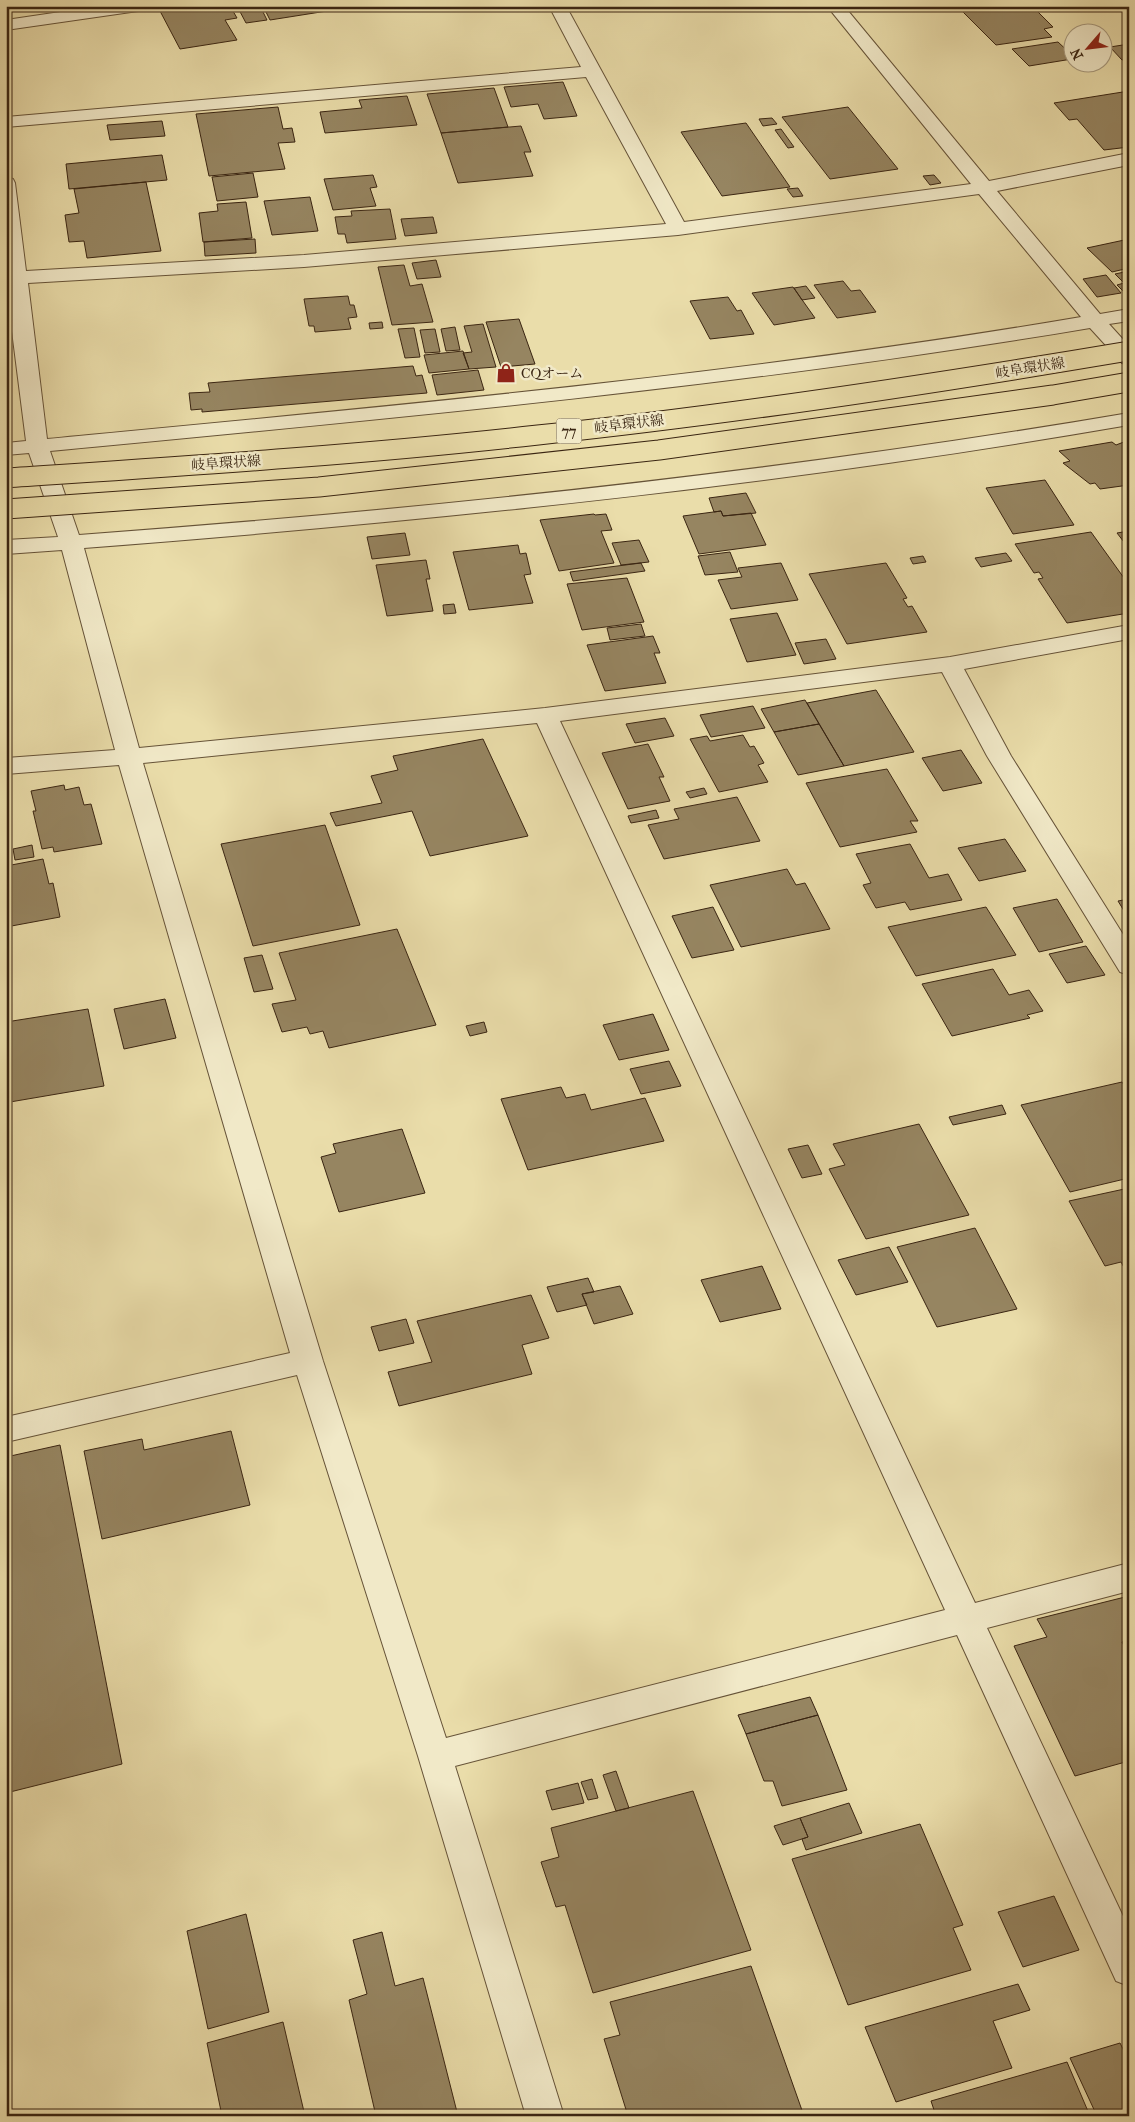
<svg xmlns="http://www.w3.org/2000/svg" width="1135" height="2122" font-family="'IM FELL French Canon','Noto Serif JP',serif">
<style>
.building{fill:#968561;stroke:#3a2512}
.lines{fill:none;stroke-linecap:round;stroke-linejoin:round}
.street-casing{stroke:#665338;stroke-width:2}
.street{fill:#f1e9c8;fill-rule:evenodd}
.primary-bridge-casing{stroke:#3a2512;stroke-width:21;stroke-linecap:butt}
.primary-bridge{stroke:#eaddaa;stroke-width:19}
.labels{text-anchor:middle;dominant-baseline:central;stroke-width:5;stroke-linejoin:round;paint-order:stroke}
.far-street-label{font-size:14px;fill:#3a2512;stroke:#f1e9c8}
.far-poi-label{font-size:14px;fill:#3a2512;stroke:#f1e9c8;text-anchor:start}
.shield{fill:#f1e9c8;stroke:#716049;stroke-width:1}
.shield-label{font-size:15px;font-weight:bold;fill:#3a2512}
</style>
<rect width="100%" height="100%" fill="#eaddaa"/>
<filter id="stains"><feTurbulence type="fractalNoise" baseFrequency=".004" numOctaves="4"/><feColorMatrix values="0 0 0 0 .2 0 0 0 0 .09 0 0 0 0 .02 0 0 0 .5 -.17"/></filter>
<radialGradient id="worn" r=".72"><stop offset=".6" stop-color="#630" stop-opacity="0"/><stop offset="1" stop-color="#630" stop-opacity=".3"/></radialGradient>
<path class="building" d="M193,6h37l7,12 -12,2 12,20 -57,9 -20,-38z
M237,6h23l7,14 -21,3z
M263,6h61l3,5 -57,9z
M329,6h20l2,2 -15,3z
M957,6h25l3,3 47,-3 21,21 -9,2 8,8 -56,8z
M1058,42l14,13v4l-43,7 -17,-17z
M1129,44v15l-7,1 -12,-13z
M563,82l14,34 -33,3 -6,-15 -27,3 -7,-20z
M494,88l14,39 -67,6 -14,-39z
M1129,91v56l-25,3 -27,-31 -8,1 -15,-17z
M407,96l10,29 -92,8 -5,-21 42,-4 -3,-8z
M278,107l5,22 9,-1 3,14 -17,1 7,26 -76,7 -13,-62z
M848,107l50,62 -68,10 -48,-62z
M772,118l5,6 -14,2 -4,-7z
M162,121l3,15 -55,4 -3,-15z
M746,123l44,64 -68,9 -41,-64z
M521,126l10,26h-7l9,24 -75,7 -17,-50z
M781,129l13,18 -6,1 -13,-18z
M162,155l5,25 -98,9 -3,-25z
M253,173l5,24 -41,4 -5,-24z
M373,175l4,12 -7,1 6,18 -43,4 -9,-31z
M934,175l7,8 -11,2 -7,-9z
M146,182l15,69 -74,7 -3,-17 -15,1 -4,-27 14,-2 -5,-24z
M798,188l5,8 -10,1 -6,-8z
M310,197l8,34 -46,4 -8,-34z
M246,202l6,36 -49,4 -4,-29 19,-2 -1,-7z
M390,209l6,30 -49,4 -2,-9h-7l-3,-17 17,-1 -1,-5z
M433,217l4,16 -32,3 -4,-17z
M255,239l1,14 -51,3 -1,-14z
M1129,239v29l-17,4 -25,-24z
M436,260l5,17 -24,2 -5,-16z
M404,265l6,21 12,-2 11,38 -41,3 -14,-58z
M1129,271v26l-12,-12 7,-2 -9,-9z
M1106,275l15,18 -24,4 -14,-18z
M843,281l8,10 9,-1 16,22 -39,6 -23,-33z
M806,286l9,12 -13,2 -8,-12z
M793,287l22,31 -41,7 -22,-32z
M348,296l2,9h4l3,12 -9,1 3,11 -36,3 -1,-6h-5l-5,-27z
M728,297l9,14 4,-1 13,24 -44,5 -20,-38z
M519,319l16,45 -34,3 -15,-45z
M382,322l1,6 -13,1 -1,-6z
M483,324l13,43 -27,2 -6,-16 9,-1 -8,-26z
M455,327l5,23 -14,1 -5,-22z
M414,328l6,29 -15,1 -7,-29z
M435,329l5,23 -15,1 -5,-23z
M463,351l6,18 -40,4 -5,-18z
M413,366l3,10 6,-1 5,18 -225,19v-3l-11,1 -2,-17 21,-1 -2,-9z
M478,370l6,20 -47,5 -5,-20z
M1129,440v45l-29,4 -5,-6 -5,1 -27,-21 7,-2 -11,-10 53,-9 4,3z
M1045,480l29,45 -61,9 -27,-46z
M746,493l10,20 -33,3 -2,-5 -7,1 -5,-14z
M721,511l2,5 28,-3 15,32 -67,9 -16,-38z
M594,514l1,1 11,-1 6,16 -11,1 13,32 -55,8 -19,-51z
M1129,531v14l-2,1 -10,-13z
M1091,532l38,53v28l-62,10 -29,-44 5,-1 -4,-6 -5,1 -19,-29z
M405,533l5,22 -38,4 -5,-22z
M639,540l10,22 -28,3 -9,-22z
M518,545l2,9 6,-1 5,21 -7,1 9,28 -64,7 -16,-58z
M730,552l8,20 -33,3 -7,-19z
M1006,553l6,8 -31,6 -6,-9z
M923,556l3,6 -13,2 -3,-6z
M426,560l4,19h-4l7,32 -46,5 -11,-51z
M641,563l4,8 -72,10 -3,-9z
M781,563l17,37 -67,9 -13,-29 24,-3 -4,-9z
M886,563l21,35 -4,1 5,8 4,-1 15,26 -80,12 -38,-70z
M627,578l17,44 -62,8 -15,-46z
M454,604l2,9 -12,1 -1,-9z
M777,613l19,42 -49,7 -17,-43z
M641,624l4,12 -35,4 -3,-12z
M653,636l7,17h-6l12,30 -61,8 -18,-46z
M826,639l10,20 -32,5 -9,-21z
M876,690l38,62 -70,14 -37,-63z
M805,700l14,24 -45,8 -13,-23z
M753,706l12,22 -54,9 -11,-22z
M665,718l9,18 -39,7 -9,-19z
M819,724l25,42 -46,9 -24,-43z
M743,735l7,12 4,-1 10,17 -6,2 10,17 -49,10 -29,-53 17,-3 3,5z
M483,739l45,97 -98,20 -18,-45 -76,15 -6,-13 52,-10 -11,-27 27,-6 -5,-14z
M648,744l16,33h-5l11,24 -42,8 -26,-56z
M961,750l21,33 -39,8 -21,-33z
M887,769l31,52h-8l7,11 -77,15 -34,-64z
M64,785l1,5 14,-3 5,18 7,-1 11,40 -48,8 -1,-5 -11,2 -9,-38h3l-5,-20z
M704,788l3,6 -17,4 -4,-6z
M737,797l23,44 -96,18 -16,-34 31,-6 -5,-10z
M656,810l3,8 -28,5 -3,-7z
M325,825l35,100 -107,21 -32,-102z
M1005,839l21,32 -47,10 -21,-33z
M910,844l19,34 19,-4 14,26 -52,10 -5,-8 -29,6 -13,-23 8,-2 -15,-29z
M32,845l2,12 -19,3 -2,-11z
M43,859l6,25 4,-1 7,34 -54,10v-61z
M787,869l9,16 9,-2 25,46 -89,18 -31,-62z
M1057,899l26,43 -44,10 -26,-44z
M1129,899v20l-11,-18z
M713,907l21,43 -42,8 -20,-42z
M986,907l30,48 -100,21 -28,-49z
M397,929l39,96 -107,23 -6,-17 -13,3 -3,-7 -25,5 -10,-28 24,-4 -17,-47z
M1086,946l19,29 -38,8 -18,-29z
M262,955l11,34 -19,3 -10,-34z
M993,969l16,26 20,-5 14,21 -16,4 3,3 -78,18 -30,-52z
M165,999l11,39 -52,11 -10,-40z
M88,1009l16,77 -94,16 -4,-20v-60z
M653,1014l16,36 -50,10 -16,-35z
M484,1022l3,10 -17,4 -4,-10z
M669,1061l12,25 -40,8 -11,-25z
M1122,1082l7,12v84l-59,14 -49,-87z
M561,1087l5,11 19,-4 6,16 54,-12 19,43 -136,29 -27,-71z
M1002,1105l4,9 -53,11 -4,-8z
M919,1124l50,91 -103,24 -37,-70 16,-4 -12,-21z
M402,1129l23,64 -86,19 -18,-55 15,-4 -3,-9z
M808,1145l14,29 -20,4 -14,-29z
M1129,1188v85h-2l-6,-11 -16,4 -36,-65z
M975,1228l42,81 -80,18 -40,-80z
M889,1247l19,35 -52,13 -18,-35z
M762,1266l19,43 -61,13 -19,-42z
M588,1278l6,14 -12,2 5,11 -30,7 -10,-25z
M620,1286l13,28 -39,10 -12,-30z
M531,1295l18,43 -27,7 10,29 -133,32 -11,-34 44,-10 -15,-41z
M406,1319l8,24 -35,8 -8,-24z
M231,1431l19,74 -148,34 -18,-88 58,-12 2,11z
M60,1445l62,319 -116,29v-336z
M1129,1596v44l-7,2 7,13v106l-54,15 -61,-130 33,-9 -10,-18z
M810,1697l8,18 -72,19 -8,-19z
M818,1715l29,75 -65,16 -9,-25h-9l-18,-47z
M616,1771l13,37 -13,3 -13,-36z
M592,1779l6,19 -10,2 -7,-18z
M578,1783l6,20 -32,7 -6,-19z
M693,1791l58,159 -158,43 -28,-88 -9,2 -15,-45 18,-5 -8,-29z
M849,1803l13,30 -56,17 -4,-11 6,-2 -8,-19z
M800,1818l8,19 -25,8 -9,-19z
M920,1824l43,101 -10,3 18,42 -123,35 -56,-146z
M1054,1896l25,54 -56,17 -25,-55z
M246,1914l23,98 -61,17 -21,-98z
M382,1932l13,54 28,-8 35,138h-82l-27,-116 18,-6 -14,-54z
M751,1966l53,150h-176l-24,-77 16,-4 -10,-33z
M1018,1984l12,26 -37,11 19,47 -116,34 -31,-75z
M283,2022l22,94h-83l-15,-73z
M1120,2043l9,18v55h-32l-27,-58z
M1067,2062l23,54h-154l-5,-15z"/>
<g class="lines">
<defs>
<path id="street" d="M101,6h45l-8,5 -132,19v-10z
M549,6h17l118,216 287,-38 -144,-178h17l145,175 140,-28v12l-132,26 103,123 29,-5v12l-20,3 20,22v19l-7,-2 -32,-35c-344,58 -693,90 -1040,123l29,84c352,-26 702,-63 1050,-122v12c-346,60 -695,96 -1045,123l55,200 406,-40 405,-51 179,-32v14l-165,30 47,87 118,188v31l-9,-3 -133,-216 -45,-84 -382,49 415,882 154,-40v28l-142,37 142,301v57l-13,-5 -159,-346 -502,131 109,350h-38l-108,-360 -121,-381 -291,67v-25l284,-64 -171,-588 -113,9v-16l109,-8 -53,-200 -56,4v-14l52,-3 -29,-84 -23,2v-12l20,-2 -20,-157v-107l7,2 2,4 11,88 278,-16 362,-31 -80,-147 -580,50v-10l575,-50zM979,194l102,123c-342,58 -689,89 -1034,122l-19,-156 276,-16 374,-32zM537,723l408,887 -499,128 -123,-377 -180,-598z"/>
</defs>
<use href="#street" class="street-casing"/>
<use href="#street" class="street"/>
<defs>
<path id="primary-bridge" d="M6,478c178,-12 355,-23 532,-43 198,-21 395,-51 591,-84
M6,509l313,-22 340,-37 394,-55 76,-13"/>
</defs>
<use href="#primary-bridge" class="primary-bridge-casing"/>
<use href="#primary-bridge" class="primary-bridge"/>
</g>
<defs>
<symbol id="shop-bare" viewBox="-9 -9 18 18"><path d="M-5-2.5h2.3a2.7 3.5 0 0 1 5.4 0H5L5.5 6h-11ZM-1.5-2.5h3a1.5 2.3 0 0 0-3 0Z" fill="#8f2418" stroke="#f1e9c8" stroke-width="2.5" paint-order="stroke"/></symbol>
</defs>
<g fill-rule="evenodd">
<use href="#shop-bare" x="492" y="359" width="28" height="28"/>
</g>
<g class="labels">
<g class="far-street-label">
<text transform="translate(1030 368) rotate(-9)">岐阜環状線</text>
<text transform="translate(629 424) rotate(-7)">岐阜環状線</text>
<text transform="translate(226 463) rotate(-4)">岐阜環状線</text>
</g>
<g class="far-poi-label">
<text x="521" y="373">CQオーム</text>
</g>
<rect class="shield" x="556.5" y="418.5" width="25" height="25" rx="4"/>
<g class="shield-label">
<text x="569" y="431">77</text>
</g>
</g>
<rect width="1135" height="2122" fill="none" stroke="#eaddaa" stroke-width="25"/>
<rect x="8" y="8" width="1120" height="2107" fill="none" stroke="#3a2512" stroke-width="2.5"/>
<rect x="12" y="12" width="1110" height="2097" fill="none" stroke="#3a2512"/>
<g transform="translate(1088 48) rotate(242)"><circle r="24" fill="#f1e9c8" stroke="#a89b7f"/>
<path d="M0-4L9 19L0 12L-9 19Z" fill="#8f2418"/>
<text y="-8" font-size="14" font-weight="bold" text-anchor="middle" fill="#3a2512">N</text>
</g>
<rect width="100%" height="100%" filter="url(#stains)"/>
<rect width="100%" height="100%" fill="url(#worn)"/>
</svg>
